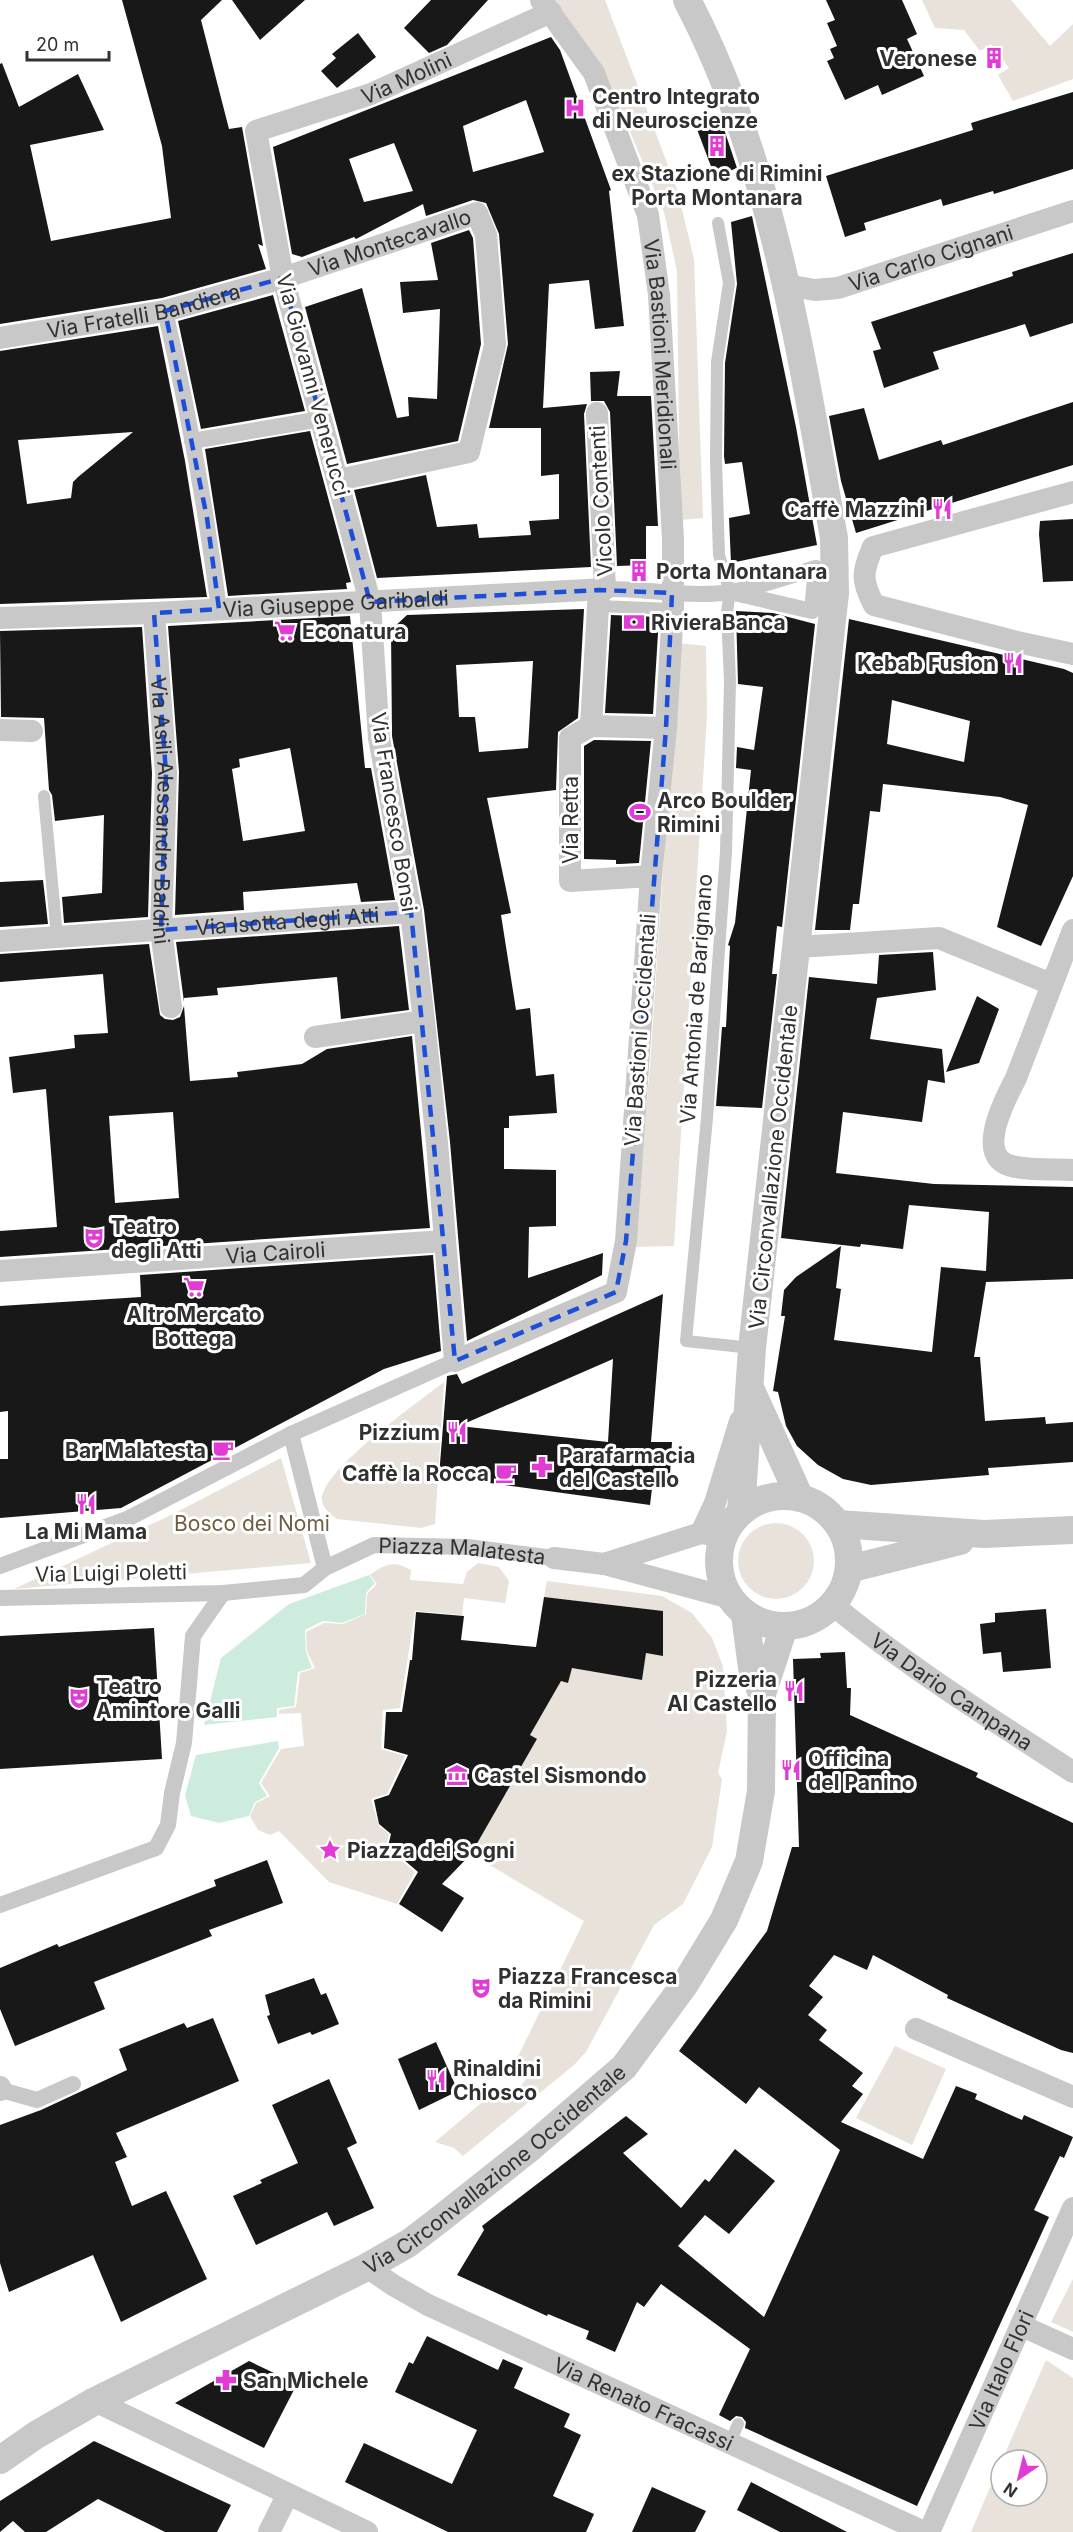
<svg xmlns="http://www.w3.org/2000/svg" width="1073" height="2532" font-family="Inter,sans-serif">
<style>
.green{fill:#e8e2da}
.water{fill:#cdecde}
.building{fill:#181818;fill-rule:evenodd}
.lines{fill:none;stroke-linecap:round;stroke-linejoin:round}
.service{stroke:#c8c8c8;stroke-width:12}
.pedestrian{stroke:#c8c8c8;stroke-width:16}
.minor{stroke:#c8c8c8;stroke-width:22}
.tertiary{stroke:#c8c8c8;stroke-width:28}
.marked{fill:none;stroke:#1d4ed8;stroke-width:4.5;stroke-dasharray:12 8;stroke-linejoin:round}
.labels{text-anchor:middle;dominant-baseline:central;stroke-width:6;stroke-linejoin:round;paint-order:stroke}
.poi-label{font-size:21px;font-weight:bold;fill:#313131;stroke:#fff;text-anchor:start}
.street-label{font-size:21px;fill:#313131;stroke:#fff}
.park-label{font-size:21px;fill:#6d5e3f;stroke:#fff}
</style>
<rect width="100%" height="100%" fill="#fff"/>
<path class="green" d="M549,0h56l72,189 17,70 9,259 -23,2 -3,-249 -13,-59 -61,-144z
M922,0h89l39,46 23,-22v55l-60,22 -15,-26 11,-7 -18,-24 -11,7 -16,-21 -29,-2z
M678,643l28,3 1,69 -33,531 -41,1 17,-181z
M444,1382l-9,142 -14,4 -84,-9c-6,-5 -14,-10 -15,-18 -4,-29 98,-100 122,-119z
M281,1458l30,105 -297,26 157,-74z
M738 1561a38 38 0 1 1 76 0a38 38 0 1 1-76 0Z
M478,1563l21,4 10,14 -4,22 -41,-5 -2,17 -47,-4 -15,97 -17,2 -2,39 24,7 -18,38 -16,5 8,27 10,8 -3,13 29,25 -18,32 -68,-22 -50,-51 -9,4 -12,-5 -8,-14 6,-13 14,-7 -9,-13 20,-34 23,-3 -3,-33 -22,1v-4l17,-3 4,-34 15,-5 -8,-16 -1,-20 18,-9 19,1 23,-10 1,-20 10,-10 -7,-9c14,-11 25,-15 41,-5l-1,10 53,4 4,-12z
M547,1581l115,15 30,17 20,25 11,28 4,65 -9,42 4,6 -10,68 -29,57 -29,21 -68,127 -12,13 -111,91 -9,-8 -19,-6 65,-55 13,10 13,-18 -15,-8 73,-150 -113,-67 66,-114 -7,-5 31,-54 7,2 4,-15 70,12 4,-27 17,2 -1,-44 -118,-14z
M895,2046l51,23 -34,76 -56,-27z
M1073,2279v53l-22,-10z
M1046,2360l27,18v154h-102l30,-70v34h36v-36h-35z"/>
<path class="water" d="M369,1575l6,8 -9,10 -1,21 -23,9 -19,-2 -18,9 1,22 6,16 -14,4 -4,34 -17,2v9l-73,8 17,-67 68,-54z
M278,1741l1,7 -20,35 8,13 -12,6 -6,14 -30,7 -28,-7 -6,-21 11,-40z"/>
<path class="building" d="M122,0h100l-21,20 28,109 13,-2 21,119 -5,-2 8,25 -104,29 -162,26v-260l2,-1 17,44 59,-33 26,56 -74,15 21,96 120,-23 -9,-72z
M232,0h73l-45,40z
M431,0h57l-41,45 -18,8 -25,-25z
M826,0h76l15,34 -10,5 17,37 -42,19 -4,-10 -33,15 -18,-39 7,-3 -4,-9 7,-3 -10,-23 8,-3z
M358,33l18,24 -39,31 -16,-17 15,-13 -4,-4z
M551,37l9,13 51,140 -2,1 15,135 -29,3 -6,-49 -40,4 -6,124 44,-4 -3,10 7,153 -214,11 -23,-88 72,-15 11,52 40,-3 2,14 52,-3 -2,-14 30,-2v-45l-18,2v-48h-52l19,-84 -9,-110 -13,-31 -13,-3 -47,16 -3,-12 -67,35 -2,-2 -52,20 -10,-3 -19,-107zM526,100l18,52 -71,20 -10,-46zM394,143l19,48 -49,11 -15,-43z
M1073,92v77l-79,25 -1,-3 -50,15 -2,-7 -77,24 2,7 -21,7 -19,-61 147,-46 -2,-7z
M719,114l18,54 -22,9 -20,-53z
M752,216l44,211 21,118 -86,18 -2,-45 21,-4 -8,-52 -17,2 -1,-8 1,-93 12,-79 -6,-62z
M469,230l4,8 8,106 -23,97 -111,23 -42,-157 57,-19 35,130 12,-2 -1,-19 29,2 3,-90 -37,4 -3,-31 38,-2 -7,-37z
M1073,253v70l-43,14 -5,-13 -92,28 6,17 -55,19 -11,-37 8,-2 -10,-27 142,-46 -1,-4z
M273,295l32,116 -104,18 -23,-108z
M158,326l27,135 22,136 -207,7v-253zM133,432l-55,45 -5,5 -2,16 -44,6 -9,-64z
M620,371l-3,25h34l7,130h-12v39l-29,1 -7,-154 -6,-11h-13l-1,-29z
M1073,402v63l-217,68 -15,-52 -12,-65 35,-8 15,52 62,-20 2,5z
M310,431l41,151 -5,1 1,6 -119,7 -23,-147z
M1073,519v62l-30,1 -4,-48 1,-13z
M584,609l-6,109 -20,14 -2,58 -69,8 24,115 -10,2 15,95 14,-2 6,68 18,-2 3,39 -48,3v12h-5v41l52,1v56l-27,1 -1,51 75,-25 -1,22 -135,66 -17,-199 -26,-232 -32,-174 -1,-106 16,-15zM533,661l-5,87 -49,4 -4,-35h-16l-3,-52z
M736,611l37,2 42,11 -33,303 -5,-1 -5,48h5l-15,134 -46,-2 6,-79h4l4,-81 -2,-1 7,-22 16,-153 -15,-2 1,-21 17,3 9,-63 -25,-3z
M611,615l48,2 -6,97 -48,-1z
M350,616l15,152h6l24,132 -34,2 -4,-19 -114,9 1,18 -69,5 4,-143 -11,-146zM290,748l15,83 -62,10 -11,-72 8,-2 -1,-8z
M849,619l215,50 9,4v203l-32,70 -44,-19 31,-122 -28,-8 -117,-13 -3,28 -10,-1 -11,93h-6l-3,26h-35zM892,700l78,21 -6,41 -77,-18z
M142,627l10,146 -4,144 -84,6 -2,-26 40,-4 2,-78 -49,6 -3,-26 -3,-5 -5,-72 -43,-1 -1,-86z
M594,740l57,1 -12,122 -19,1h-4v-4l-32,-1v-113z
M43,880l5,44 -48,3v-45z
M399,926l10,84 -68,9 -4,-42 -120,11 1,7 -34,3v4l-8,-60z
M149,944l11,71 5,4 8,1 7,-3 4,-11 6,75 48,-4 -1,-5 65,-8 25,-15 85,-13 18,192 -430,29v-26l57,-4 -11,-138 -33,4 -4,-36 66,-9 -1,-13 34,-2 -5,-59 -103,8v-28zM173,1112l6,86 -64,5 -6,-87z
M933,952l3,38 -59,8 -7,41 72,10 3,34 -17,-3 -6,42 -79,-10 -7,61 98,11 139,3v92l-87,3 -12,75h6l5,64 60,-4 1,7 27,-2v40l-85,6 1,7 -118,10 -28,-6 -25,-14 -21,-19 -11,-20 -8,-34 -5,-1 12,-75h-4l3,-26 12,-13 45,-31 -5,42 5,1 -7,51 98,12 9,-85 45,4 3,-59 -80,-7 -6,44 -42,-5 -1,3 -79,-9 28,-261 68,7 2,-29z
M977,996l22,13 -20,54 -33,9z
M433,1255l8,96 -57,18 -263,139 -121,10v-59h8v-48l-8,1v-106l141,-9 -1,-22z
M663,1294l-12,148h21l-2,32 -16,-2 -4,33 -211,-29 8,-100 10,-2 5,10zM613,1359l-5,83 -149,-16z
M544,1597l119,14v45l-17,-3 -4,27 -70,-12 -4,15 -7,-2 -31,54 7,4 -66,115 -29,30 22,14 -22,34 -43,-28 19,-32 -30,-26 3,-12 -12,-10 -5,-24 15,-5 19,-40 -24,-7 2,-36h16l8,-52h2l4,-48 48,4 -3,24 75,7z
M1046,1609l5,59 -48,4 -2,-20 -18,2 -3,-30 15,-2v-9z
M154,1628l8,131 -162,10v-133z
M845,1652l2,36h4l-1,27 128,58 -2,4 97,46v230l-12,-3 -114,-52 1,-3 -75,-40 -6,15 -33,-15 -25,31 14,11 -15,18 19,15 -8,10 44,33 -11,13 11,8 -22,28 82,37 33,-73 21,8 -2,5 47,21 2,-5 49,22 -9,21 -4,-2 -26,54 15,7 -132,289 -172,-78 1,-6 -4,-5 -6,-1 -6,5 -11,-6 31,-66 -89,-65 -17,23 -7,-5 -22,50 -29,-13 3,-8 -41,-17 -1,2 -90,-41 27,-45 -2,-4 144,-110 22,18 -25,19 58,55 24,-29 4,3 26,-33 40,32 -46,53 -24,-19 -27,31 86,71 76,-167 -81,-63 -13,17 -67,-53 88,-120 25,-84h7l-6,-188 28,-1 -1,-5z
M267,1860l16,43 -74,27 3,6 -118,46 11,27 -90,37 -15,-37v-41l57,-24 2,3 157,-61 -2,-6z
M314,1978l7,17 5,-2 13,31 -27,11 -2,-3 -32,12 -11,-28 3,-1 -5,-20z
M213,2018l26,63 -123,52 11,24 -12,5 17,44 34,-15 41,88 -86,43 -28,-67 -84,37 -9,-29v-138l41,-15 86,-40 -8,-21 65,-26 3,5z
M436,2042l22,49 -39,19 -21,-51z
M329,2079l28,64 -10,5 27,60 -40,18 -7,-14 -71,33 -23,-49 29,-13 -2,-3 38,-17 -26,-58z
M427,2336l71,34 5,-11 20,9 -9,20 56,26 -6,13 17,8 -28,61 41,18 -8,18h-138l-103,-50 19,-39 88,41 25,-54 -82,-38 14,-30 4,2z
M249,2361l48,23 -33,64 -89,-45z
M94,2441l137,64 -14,27h-52l-67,-33 -52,33h-21l-12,-11 -13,11v-31z
M751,2482l96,50h-67l-43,-22z
M652,2487l54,24 -11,21h-63z"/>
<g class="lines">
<path class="service" d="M718,223l11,60 -12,79 -1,98 3,95 11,37 -3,20 3,70 -4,170 -19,266 -21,223 66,7
M598,606l75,3
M44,796l13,141
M730,2443l8,-19"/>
<g class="pedestrian">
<path d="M165,311c23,98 41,197 54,298"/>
<path d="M192,441l129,-22"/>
<path d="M605,589c42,-1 84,9 126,3 28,-5 57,-16 85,-24l-4,43 -82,-19"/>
<path d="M291,1434l34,134"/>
<path d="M0,1566l127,-47 164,-85 164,-73"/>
<path id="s1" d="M0,1598l223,-5 81,-8 21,-17 49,-23 94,2 86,11"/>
<path d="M0,1905l156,-57 12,-23 4,-32 12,-50 9,-107 30,-43"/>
<path d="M1,2090l36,10 36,-16"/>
</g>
<g class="minor">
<path id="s2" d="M541,0l53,73 54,142 11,80 14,244v70l-7,119 -15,148 -25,365 -10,51 -161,69 -18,-218 -13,-122 -13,-109 -32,-174 -9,-136 -87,-324 -27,-147 115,-37 180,-82"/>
<path id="s3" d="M786,285l29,5 23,-2 235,-77"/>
<path id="s4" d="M0,338l165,-27 118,-33 194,-65 9,22 9,110 -26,107 -131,28"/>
<path d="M1073,492l-200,55c-11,25 -12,33 1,58l139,36 60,13"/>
<path id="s5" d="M154,613l12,160 -5,157 10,77"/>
<path id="s6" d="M0,618l154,-5 451,-24 -8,-176"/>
<path d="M591,726l8,-136"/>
<path d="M0,730l32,1"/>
<path d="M651,876l-81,5v-143l21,-12 75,2"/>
<path d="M1073,930l-57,148c-10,19 -37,70 -12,85 12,8 53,6 69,7"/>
<path id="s7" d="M0,941l411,-29"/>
<path d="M798,947l141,-9 112,46"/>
<path d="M315,1037l109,-16"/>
<path id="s8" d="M0,1271l444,-30"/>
<path d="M701,1533l14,-30 25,-82"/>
<path d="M554,1558l50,6 126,34"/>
<path d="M604,1564l97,-31 22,4"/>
<path id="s9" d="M833,1605c75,62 158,114 240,167"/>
<path d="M916,2029l157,68"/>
<path d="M0,2087v3"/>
<path id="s10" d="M367,2267l26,18 35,20 496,227"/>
<path d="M1022,2326l51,23"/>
<path d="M95,2401l272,131"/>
<path d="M269,2532l19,-38"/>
<path id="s11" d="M929,2532l144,-324"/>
</g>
<g class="tertiary">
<path d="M687,0c87,166 114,355 147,538l1,55 -83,755 -11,164"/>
<path d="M751,1390l49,108"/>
<circle cx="784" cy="1561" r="65"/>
<path d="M838,1524l146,10 89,-4"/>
<path d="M849,1569l111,-28"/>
<path d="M745,1615l7,53 10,26"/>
<path id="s12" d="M0,2460l36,-25 59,-34 272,-134 42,-24 30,-23 91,-72 94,-81 61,-83 39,-64 25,-59 12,-70 1,-97 22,-67"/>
</g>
</g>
<path class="marked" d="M283,278l87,324 229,-12 73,3 -6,135 -40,513 -10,51 -161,69 -44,-449 -250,18 5,-157 -12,-160 65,-4 -12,-91 -42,-207z"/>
<defs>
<symbol id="building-bare" viewBox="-9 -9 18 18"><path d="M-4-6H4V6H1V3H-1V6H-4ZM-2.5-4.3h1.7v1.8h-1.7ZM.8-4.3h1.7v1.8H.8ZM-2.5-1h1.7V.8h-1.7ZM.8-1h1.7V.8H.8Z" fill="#e13bd6" stroke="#fff" stroke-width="2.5" paint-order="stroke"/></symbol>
<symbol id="hospital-bare" viewBox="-9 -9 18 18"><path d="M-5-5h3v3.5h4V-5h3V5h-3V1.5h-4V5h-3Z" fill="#e13bd6" stroke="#fff" stroke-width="2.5" paint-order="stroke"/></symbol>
<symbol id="restaurant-bare" viewBox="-9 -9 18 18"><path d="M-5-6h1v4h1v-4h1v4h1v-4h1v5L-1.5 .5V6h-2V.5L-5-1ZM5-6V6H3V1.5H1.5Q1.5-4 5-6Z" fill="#e13bd6" stroke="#fff" stroke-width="2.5" paint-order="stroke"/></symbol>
<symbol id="bank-bare" viewBox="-9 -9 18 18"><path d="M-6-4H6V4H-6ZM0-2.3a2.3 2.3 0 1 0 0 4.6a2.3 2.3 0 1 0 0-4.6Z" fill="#e13bd6" stroke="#fff" stroke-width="2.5" paint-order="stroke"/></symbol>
<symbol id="supermarket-bare" viewBox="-9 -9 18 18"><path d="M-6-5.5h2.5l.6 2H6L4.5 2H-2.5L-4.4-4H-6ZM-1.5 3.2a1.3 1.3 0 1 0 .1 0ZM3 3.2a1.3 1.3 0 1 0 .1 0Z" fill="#e13bd6" stroke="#fff" stroke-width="2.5" paint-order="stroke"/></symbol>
<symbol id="stadium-bare" viewBox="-9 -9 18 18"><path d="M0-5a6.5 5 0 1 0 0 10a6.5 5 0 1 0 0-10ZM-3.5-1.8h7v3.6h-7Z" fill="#e13bd6" stroke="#fff" stroke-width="2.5" paint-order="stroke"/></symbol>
<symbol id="theatre-bare" viewBox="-9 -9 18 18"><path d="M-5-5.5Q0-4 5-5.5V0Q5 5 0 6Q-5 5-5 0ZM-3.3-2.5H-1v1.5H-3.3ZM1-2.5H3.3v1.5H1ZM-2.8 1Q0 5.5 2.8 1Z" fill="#e13bd6" stroke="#fff" stroke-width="2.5" paint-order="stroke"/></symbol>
<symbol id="cafe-bare" viewBox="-9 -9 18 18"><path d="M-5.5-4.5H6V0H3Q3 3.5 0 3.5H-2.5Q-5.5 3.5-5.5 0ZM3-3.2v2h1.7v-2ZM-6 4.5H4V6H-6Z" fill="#e13bd6" stroke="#fff" stroke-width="2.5" paint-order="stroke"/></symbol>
<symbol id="pharmacy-bare" viewBox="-9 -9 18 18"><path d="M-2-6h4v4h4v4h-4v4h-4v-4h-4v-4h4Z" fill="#e13bd6" stroke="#fff" stroke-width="2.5" paint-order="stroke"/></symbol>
<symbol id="museum-bare" viewBox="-9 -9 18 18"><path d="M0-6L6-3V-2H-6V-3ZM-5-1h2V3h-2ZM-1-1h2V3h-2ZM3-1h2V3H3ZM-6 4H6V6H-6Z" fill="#e13bd6" stroke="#fff" stroke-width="2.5" paint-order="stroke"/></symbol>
<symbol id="sight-bare" viewBox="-9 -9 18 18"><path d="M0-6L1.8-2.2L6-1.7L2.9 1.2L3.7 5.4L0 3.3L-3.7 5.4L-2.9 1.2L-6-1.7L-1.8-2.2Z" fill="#e13bd6" stroke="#fff" stroke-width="2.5" paint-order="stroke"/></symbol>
</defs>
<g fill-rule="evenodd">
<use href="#building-bare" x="979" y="43" width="30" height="30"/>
<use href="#hospital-bare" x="560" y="93" width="30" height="30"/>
<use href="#building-bare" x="702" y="131" width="30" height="30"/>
<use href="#restaurant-bare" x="927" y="494" width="30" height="30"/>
<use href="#building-bare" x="624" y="556" width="30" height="30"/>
<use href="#bank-bare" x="619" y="607" width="30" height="30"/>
<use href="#supermarket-bare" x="270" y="616" width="30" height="30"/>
<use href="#restaurant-bare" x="998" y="648" width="30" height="30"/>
<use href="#stadium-bare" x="625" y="797" width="30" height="30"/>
<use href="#theatre-bare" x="79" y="1223" width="30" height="30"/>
<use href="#supermarket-bare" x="179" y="1272" width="30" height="30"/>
<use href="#restaurant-bare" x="442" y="1417" width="30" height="30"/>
<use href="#cafe-bare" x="208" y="1435" width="30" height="30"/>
<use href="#pharmacy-bare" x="527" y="1452" width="30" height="30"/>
<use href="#cafe-bare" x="491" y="1458" width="30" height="30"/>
<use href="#restaurant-bare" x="71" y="1489" width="30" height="30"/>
<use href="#restaurant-bare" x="779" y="1676" width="30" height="30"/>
<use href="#theatre-bare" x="64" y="1683" width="30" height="30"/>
<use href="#restaurant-bare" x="776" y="1755" width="30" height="30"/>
<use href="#museum-bare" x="442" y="1760" width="30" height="30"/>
<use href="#sight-bare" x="315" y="1835" width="30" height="30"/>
<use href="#theatre-bare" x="466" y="1973" width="30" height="30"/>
<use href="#restaurant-bare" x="421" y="2065" width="30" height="30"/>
<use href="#pharmacy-bare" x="211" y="2365" width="30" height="30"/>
</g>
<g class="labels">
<g class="poi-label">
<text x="977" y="58" text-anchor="end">Veronese</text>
<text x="592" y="96">Centro Integrato<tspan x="592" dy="24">di Neuroscienze</tspan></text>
<text x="717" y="173" text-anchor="middle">ex Stazione di Rimini<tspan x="717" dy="24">Porta Montanara</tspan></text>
<text x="925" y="509" text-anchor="end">Caffè Mazzini</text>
<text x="656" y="571">Porta Montanara</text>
<text x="651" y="622">RivieraBanca</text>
<text x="302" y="631">Econatura</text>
<text x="996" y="663" text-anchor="end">Kebab Fusion</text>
<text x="657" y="800">Arco Boulder<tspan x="657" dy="24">Rimini</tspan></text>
<text x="111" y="1226">Teatro<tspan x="111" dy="24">degli Atti</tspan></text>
<text x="194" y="1314" text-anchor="middle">AltroMercato<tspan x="194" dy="24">Bottega</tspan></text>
<text x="440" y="1432" text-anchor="end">Pizzium</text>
<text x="206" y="1450" text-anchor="end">Bar Malatesta</text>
<text x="559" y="1455">Parafarmacia<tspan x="559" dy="24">del Castello</tspan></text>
<text x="489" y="1473" text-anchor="end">Caffè la Rocca</text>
<text x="86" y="1531" text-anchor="middle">La Mi Mama</text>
<text x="777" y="1679" text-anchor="end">Pizzeria<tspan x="777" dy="24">Al Castello</tspan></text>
<text x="96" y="1686">Teatro<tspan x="96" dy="24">Amintore Galli</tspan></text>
<text x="808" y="1758">Officina<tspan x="808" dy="24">del Panino</tspan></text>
<text x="474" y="1775">Castel Sismondo</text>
<text x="347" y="1850">Piazza dei Sogni</text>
<text x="498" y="1976">Piazza Francesca<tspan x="498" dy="24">da Rimini</tspan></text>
<text x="453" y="2068">Rinaldini<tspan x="453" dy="24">Chiosco</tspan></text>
<text x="243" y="2380">San Michele</text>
</g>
<g class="street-label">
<text stroke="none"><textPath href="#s2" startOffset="2907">Via Molini</textPath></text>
<text stroke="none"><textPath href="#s4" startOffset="402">Via Montecavallo</textPath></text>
<text stroke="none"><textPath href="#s3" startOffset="150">Via Carlo Cignani</textPath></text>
<text stroke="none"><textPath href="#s4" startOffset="146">Via Fratelli Bandiera</textPath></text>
<text stroke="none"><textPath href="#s2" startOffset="382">Via Bastioni Meridionali</textPath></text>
<text transform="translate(313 385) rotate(75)">Via Giovanni Venerucci</text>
<text transform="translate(601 501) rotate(-93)">Vicolo Contenti</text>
<text stroke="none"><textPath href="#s6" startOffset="336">Via Giuseppe Garibaldi</textPath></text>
<text stroke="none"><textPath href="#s5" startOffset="198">Via Asili Alessandro Baldini</textPath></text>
<text transform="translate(394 812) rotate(81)">Via Francesco Bonsi</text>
<text transform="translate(570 820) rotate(-90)">Via Retta</text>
<text stroke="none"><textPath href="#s7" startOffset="288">Via Isotta degli Atti</textPath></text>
<text transform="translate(696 999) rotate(-86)">Via Antonia de Barignano</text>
<text transform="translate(640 1030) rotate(-86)">Via Bastioni Occidentali</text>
<text transform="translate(773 1167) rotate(-84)">Via Circonvallazione Occidentale</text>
<text stroke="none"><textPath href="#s8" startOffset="276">Via Cairoli</textPath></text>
<text stroke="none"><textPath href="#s1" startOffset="474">Piazza Malatesta</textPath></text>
<text transform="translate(111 1573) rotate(-1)">Via Luigi Poletti</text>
<text stroke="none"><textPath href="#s9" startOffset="147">Via Dario Campana</textPath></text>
<text stroke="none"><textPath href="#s12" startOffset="576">Via Circonvallazione Occidentale</textPath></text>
<text stroke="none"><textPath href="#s11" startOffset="177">Via Italo Flori</textPath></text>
<text stroke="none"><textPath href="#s10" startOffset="309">Via Renato Fracassi</textPath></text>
</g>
<g class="park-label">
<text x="252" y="1523">Bosco dei Nomi</text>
</g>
</g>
<g transform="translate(1019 2478) rotate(215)"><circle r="28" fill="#ffffff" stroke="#adadad" stroke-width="1.5"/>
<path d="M0-4.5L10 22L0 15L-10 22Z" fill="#e13bd6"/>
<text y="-9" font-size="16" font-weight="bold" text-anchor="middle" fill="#313131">N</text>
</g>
<path d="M27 51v9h82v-9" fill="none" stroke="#313131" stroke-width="3"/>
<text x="36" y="51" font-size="18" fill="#313131" stroke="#ffffff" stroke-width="4.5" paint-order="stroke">20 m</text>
</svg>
